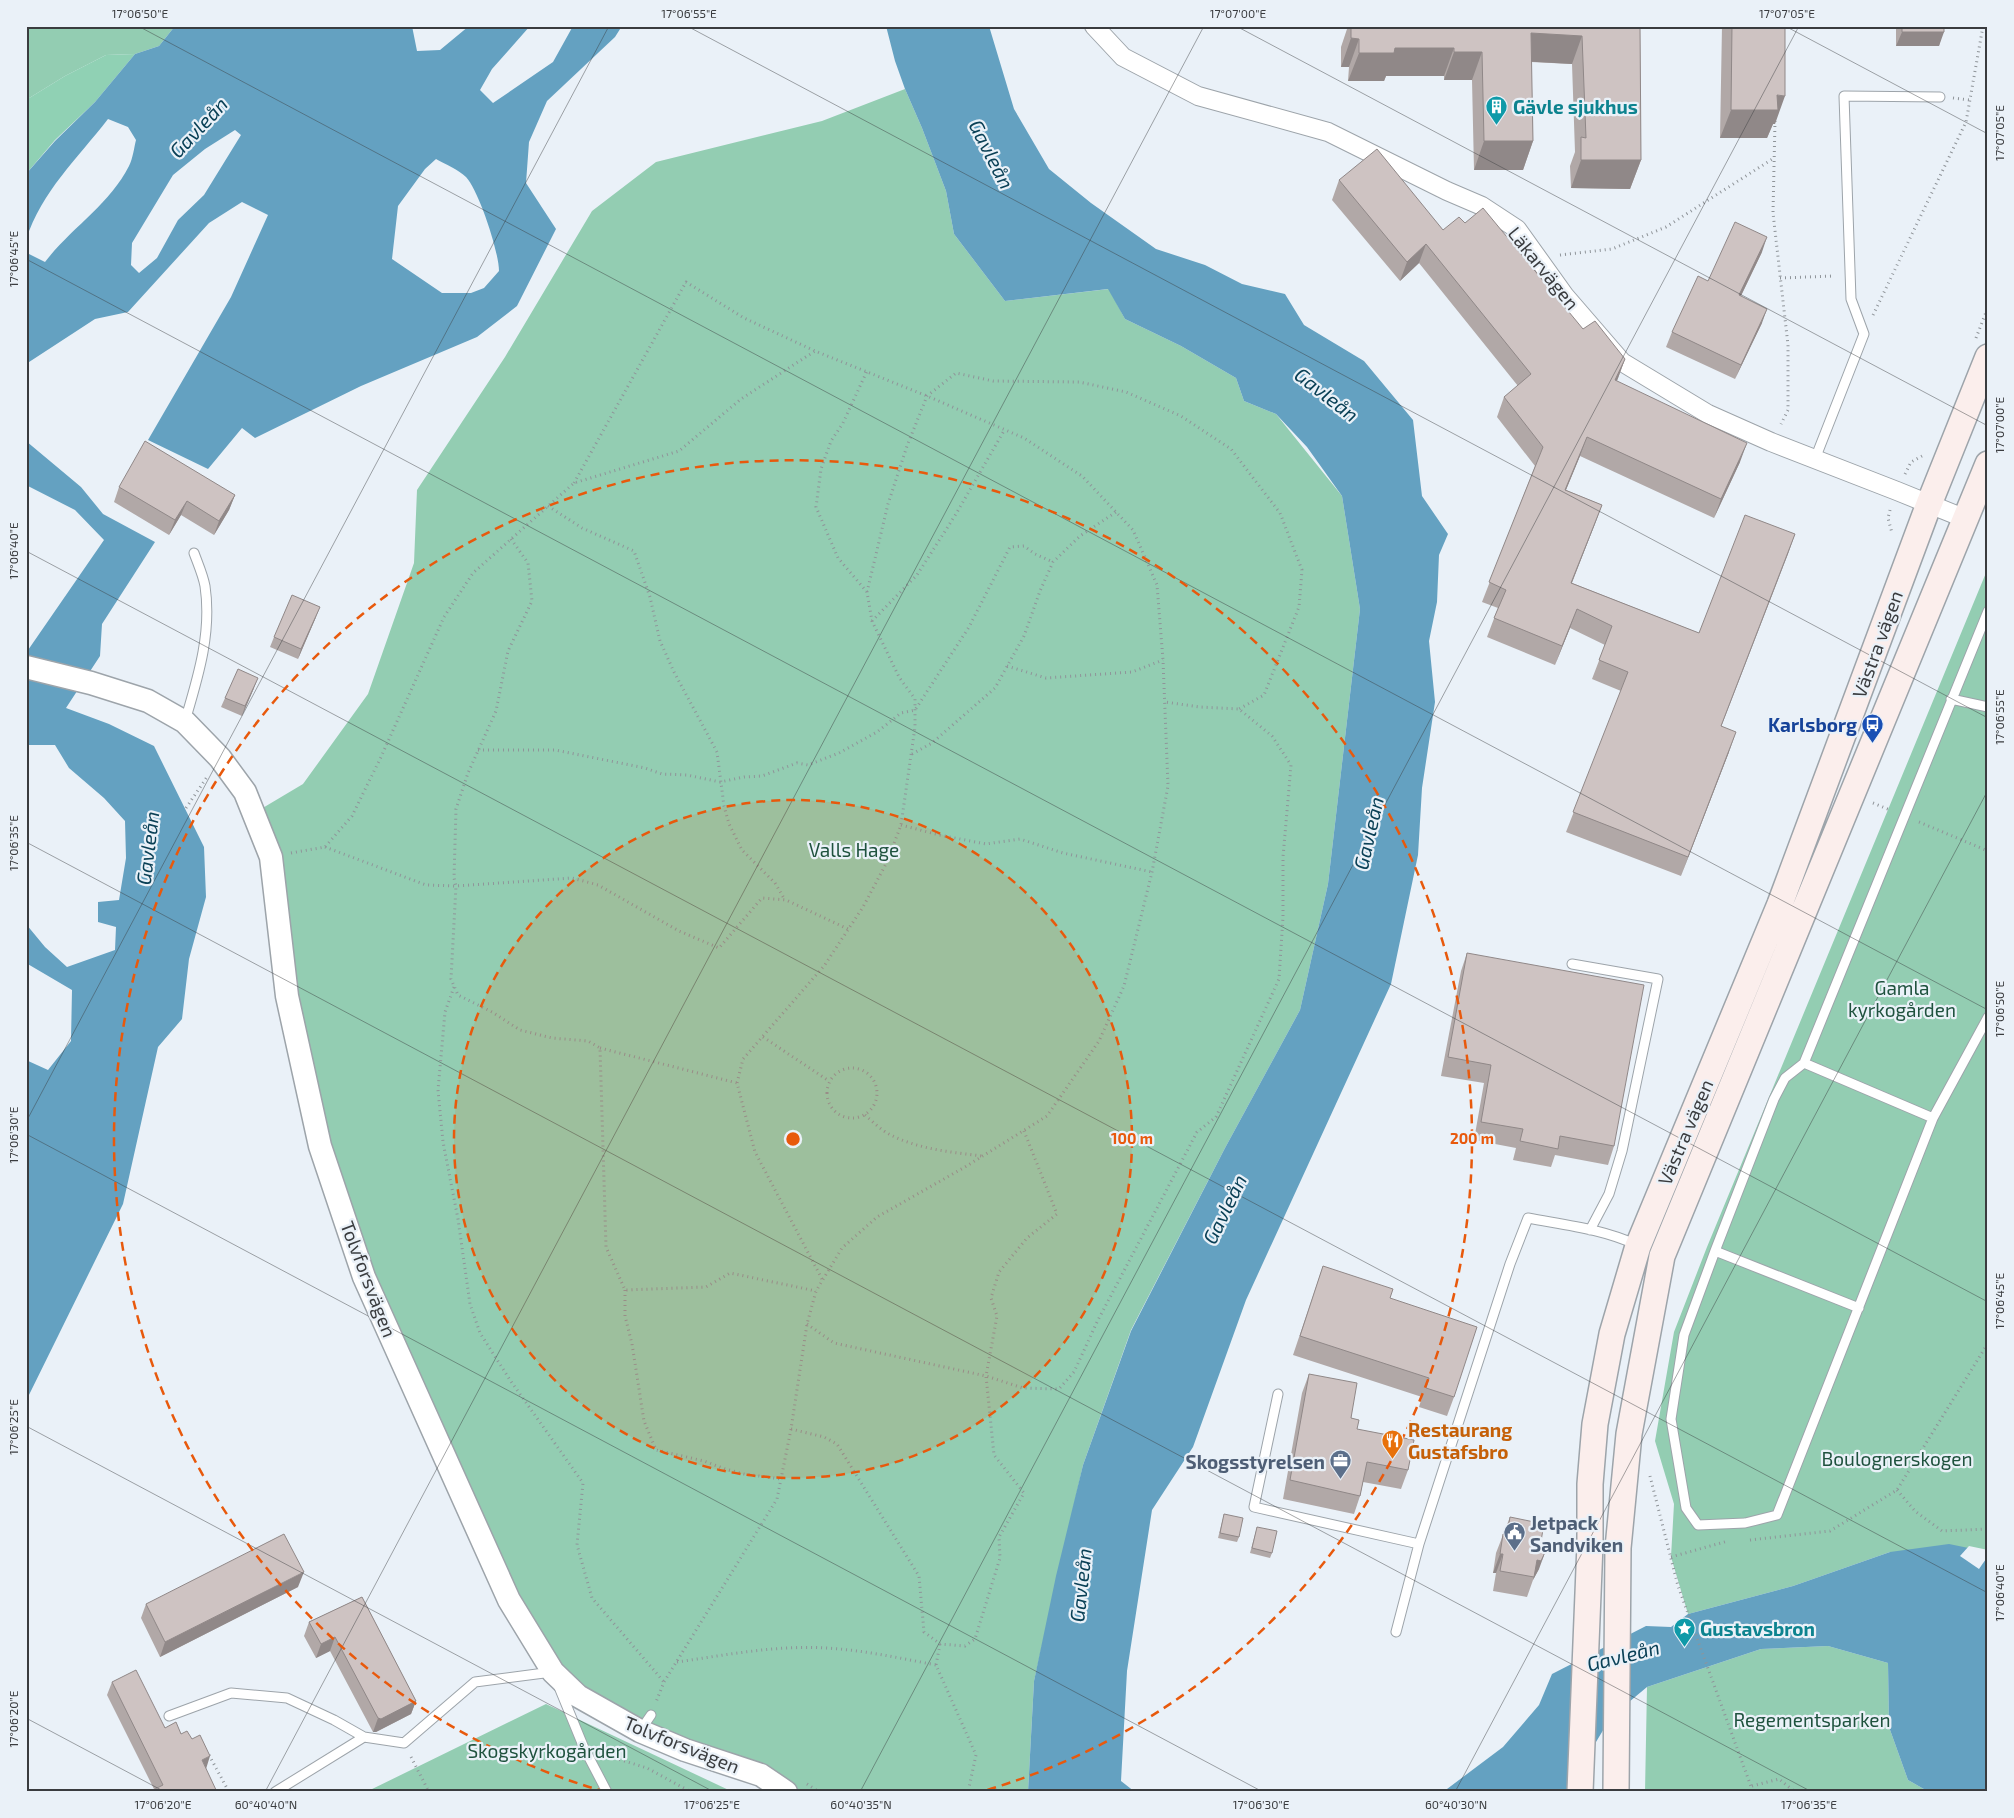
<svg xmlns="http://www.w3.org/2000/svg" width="2014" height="1818" font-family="'Exo 2',sans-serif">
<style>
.green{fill:#93cdb2}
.forest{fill:#90d1b4}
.water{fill:#64a1c1;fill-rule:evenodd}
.pier{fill:#eaf1f8}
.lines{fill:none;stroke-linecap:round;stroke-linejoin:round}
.service-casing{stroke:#9da4aa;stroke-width:11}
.minor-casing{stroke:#9da4aa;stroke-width:20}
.tertiary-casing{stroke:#9da4aa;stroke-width:25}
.secondary-casing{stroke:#9da4aa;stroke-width:28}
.path{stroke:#8f9499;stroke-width:3;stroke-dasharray:1 4;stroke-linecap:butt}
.service{stroke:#fff;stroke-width:9}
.minor{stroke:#fff;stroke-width:18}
.tertiary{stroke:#fff;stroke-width:22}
.secondary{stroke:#fbeeec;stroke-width:25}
.wall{fill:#b1a8a7}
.shaded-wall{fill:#908888}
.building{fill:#cec3c2;stroke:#908888}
.ticks{fill:none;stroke:#3a3c3f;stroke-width:1;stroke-opacity:0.45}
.ring{fill:none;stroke:#e8590c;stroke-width:2.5;stroke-dasharray:9 6}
.labels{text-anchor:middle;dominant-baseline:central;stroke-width:4.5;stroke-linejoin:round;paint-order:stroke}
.culture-label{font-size:19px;font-weight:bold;fill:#0d838f;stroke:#eaf1f8;text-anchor:start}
.street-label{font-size:19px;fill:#3a3c3f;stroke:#eaf1f8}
.transit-label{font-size:19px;font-weight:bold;fill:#164399;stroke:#eaf1f8;text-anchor:end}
.park-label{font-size:19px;fill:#1f523e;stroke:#eaf1f8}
.food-label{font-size:19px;font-weight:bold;fill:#c56008;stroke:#eaf1f8;text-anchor:start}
.service-label{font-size:19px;font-weight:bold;fill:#4e5e75;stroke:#eaf1f8;text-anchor:end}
.water-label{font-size:20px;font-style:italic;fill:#0a4056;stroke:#eaf1f8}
.centre{fill:#e8590c;stroke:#eaf1f8;stroke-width:2.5}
.ring-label{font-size:15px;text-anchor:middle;font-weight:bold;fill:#e8590c;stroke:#eaf1f8;stroke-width:4.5;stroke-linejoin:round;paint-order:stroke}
.neatline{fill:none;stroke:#3a3c3f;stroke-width:2}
.ticks-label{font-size:12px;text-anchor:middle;fill:#3a3c3f}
</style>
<rect width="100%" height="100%" fill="#eaf1f8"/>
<path class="green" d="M26,26h149l-16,20 -24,8 -29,1 -41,21 -39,24z
M905,89l17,39 24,63 8,43 51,67 104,-12 16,30 56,27 55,32 8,23 32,13 66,82 18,113 -32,275 -28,126 -75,138 -94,182 -48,135 -49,216 -6,111h-242l-208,-96 -69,-96 -189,-454 -59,-337 42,-25 65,-90 46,-131 3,-73 88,-133 87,-146 64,-49 166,-41z
M1988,568v984h-98l-97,34 -105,28 -17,-57 3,-53 -19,-63 19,-109 33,-85z
M1828,1646l60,17 1,64 19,53 21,12h-284l2,-105 114,-38z
M546,1704l187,88h-367z"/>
<path class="forest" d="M135,54l-40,48 -40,38 -29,34v-74l39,-24 41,-21z"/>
<path class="water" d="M175,26h237l5,25 23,-1 29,-24h61l-38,43 -12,21 13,13 60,-41 20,-36h49l-7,11 -68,64 -18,41 -3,41 30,46 -39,77 -40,31 -116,49 -106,52 -13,-10 -34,41 -60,-29 83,-143 37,-82 -26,-13 -33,21 -81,89 -33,7 -69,45v-121l3,11 16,8c26,-34 64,-57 84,-96 4,-8 5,-18 7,-26l-8,-13 -20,-8c-31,40 -66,72 -82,121v-24l3,-8 -3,-10v-24l29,-33 40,-39 40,-48 24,-8zM235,130l6,5 -37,60 -26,25 -21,38 -18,15 -8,-8 1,-22 41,-68 32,-26zM436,159c9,5 23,11 30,18 13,14 33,75 33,94l-15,17 -13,5h-29l-50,-34 6,-53 27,-37z
M886,26h103l25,83 35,60 42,34 65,46 49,16 37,19 43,10 19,31 60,36 49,59 9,76 26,38 -9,21 -2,47 -8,39 6,61 -13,86 -4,67 -27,129 -145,316 -53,147 -41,63 -25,161 -6,110 14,11h-107l6,-111 22,-105 27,-111 48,-134 94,-183 75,-138 28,-126 32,-275 -18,-113 -35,-49 -31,-33 -32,-13 -8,-23 -55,-32 -56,-27 -17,-30 -103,12 -51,-67 -8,-43 -24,-63 -17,-39 -10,-28z
M26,441l55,46 22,27 52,28 -53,82 -2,32 -34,52 43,16 45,22 50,101 2,50 -17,62 -7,60 -24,28 -35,157 -97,197v-341l22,10 23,-29 1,-51 -46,-27v-39l19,23 22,20 48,-17 1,-23 -18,-5v-20l21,-2 7,-42 -1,-37 -21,-23 -35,-30 -14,-23h-29v-92l78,-113 -29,-30 -49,-25z
M1949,1544l39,8v239l-59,1 -21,-12 -19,-53 -1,-64 -60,-17 -67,3 -114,38 -36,30 -45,75h-123l60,-45 36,-42 13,-31 94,-48 25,1 17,-13 105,-28 97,-34z"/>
<path class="pier" d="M1969,1546l19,4v6l-9,13 -19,-13z"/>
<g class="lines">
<defs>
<path id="service" d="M1815,459l49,-125 -13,-35 -7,-203 96,1
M1988,611l-184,452 -19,15 -11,21 -59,152 -31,84 -13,84 15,89 12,17 47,-2 32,-8 156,-397 55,-101
M1951,699l37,8
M185,721c13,-44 27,-88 20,-135 -2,-11 -7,-22 -11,-33
M1572,964l86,15 -36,172 -13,43 -19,36
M1804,1063l129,55
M1715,1251l144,57
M1278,1394l-24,113 165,37
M1396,1632l23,-88 91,-280 18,-46c37,7 75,11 109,27
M559,1687l25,61 23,44
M169,1716l62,-23 56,5 47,22 30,17
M640,1731l11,-16
M275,1792l89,-55 40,6 71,-61 77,-10"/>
<path id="minor" d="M1094,26l29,31 75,39 130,36 119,59 35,15 35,23 48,67 57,66 86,52 63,28 126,49 69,28"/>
<path id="tertiary" d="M26,667l65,16 57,18 37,21 35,36 25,34 26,65 16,139 33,150 44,131 145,323 44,72 25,24 62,35 45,19 76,25 25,17"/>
<path id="secondary" d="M1580,1792l10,-248v-60l5,-60 17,-90 26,-88 142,-342 149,-400 59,-147
M1616,1792l2,-244 11,-114 33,-178 326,-792"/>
</defs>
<use href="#service" class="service-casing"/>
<use href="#minor" class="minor-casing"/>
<use href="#tertiary" class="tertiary-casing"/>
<use href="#secondary" class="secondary-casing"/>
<path class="path" d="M1953,98l17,2
M1775,121l-2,92 15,132v65l-7,14
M1560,255l52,-6 54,-22 108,-69
M1780,278l54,-2
M1873,315l93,-193 17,-96
M1976,338l12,-31
M1905,474l6,-12 11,-6
M574,483l112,-201 58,36 71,33
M548,506l34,22 52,23 16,46 10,44 14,31 43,80 7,54 5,18 13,26 33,33 10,17
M1890,510l-2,8 4,15
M511,539l17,24 4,38 -24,50 -12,60 -28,62 -12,36 -2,69 2,8 -5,93 7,16 34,17 28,18 32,8 36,3 12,7 6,199 19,43 81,-3 24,-14 86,18
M867,592l21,-88 19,-58 20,-50 29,-23 37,8 86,1 47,10 55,24 50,33 49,64 22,57 -3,37 -35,88 -25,14
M872,621l45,-46 39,-61 49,-85
M1007,666l39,12 86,-6 31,-12
M478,750h77l90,18 17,6 25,1 33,7 24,-5 18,-1 35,-13 11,2 31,-12 38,-21 24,-19 14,-3 54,-83 41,-80 14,-1 11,8 18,8
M912,754l20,-11 63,-55 29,-52 16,-45 13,-29 27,-26 36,-24
M1873,803l17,7
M186,808l21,-31
M1919,822l69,29
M901,825l38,10 47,9 34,-5 43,14 89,19
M325,847l101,38 30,1 116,-8 26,7 81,46 40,17 43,-50 24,2 62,29
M291,853l34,-6 27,-31 29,-59 63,-140 29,-44 101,-90 105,-32 62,-52 74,-48 112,45 97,42 58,38 51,54 24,55 6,75 5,126 -16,86 -28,114 -25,55 -52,75 -82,51 -88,50 -35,31 -26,43 -9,33 -16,105 -14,70 -113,183 -8,20
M454,987l-9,25 -7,78 5,52 15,77 12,85 10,29 30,47 73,103 -6,62 15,53 72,84
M763,1037l66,44
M600,1048l137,35
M827 1093a25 25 0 1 1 50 0a25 25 0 1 1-50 0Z
M865,1115c7,6 14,13 22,18 29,16 63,19 95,23
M822,1279l-67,-127 -18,-69 6,-24 81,-93 39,-59 24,-45 14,-37 14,-98v-28l-16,-22 -27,-56 -5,-29 -29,-34 -22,-51 5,-38 10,-28 12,-18 24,-52
M625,1290v26l7,28 12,77 12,29 48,11 21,8 19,5 37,5
M807,1324l27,19 152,33 37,12 36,1 15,-17 23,-50 100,-190 19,-15 63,-138 4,-62v-60l8,-92 -19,-29 -33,-27 -39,-2 -35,-5
M791,1429l33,8 13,7 82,132 5,56 16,12 25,2 10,-7 25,-81 -1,-21 25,-44 -30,-38 -8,-79 11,-60 -6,-18 8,-26 28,-34 30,-24 -33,-83
M1650,1476l28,110 75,206
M1897,1490l18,21 27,20 46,-2
M1750,1540l80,-9 67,-41 91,-147
M1671,1557l57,-16
M940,1644l-4,21 40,90 -8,37
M677,1662c49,-7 99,-17 149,-14 37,2 73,10 110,17
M209,1755l20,37
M605,1755l42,13 44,24
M411,1757l18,35
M807,1784l12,8
M1752,1786l27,-7 16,13"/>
<use href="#service" class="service"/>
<use href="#minor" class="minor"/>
<use href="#tertiary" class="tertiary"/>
<use href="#secondary" class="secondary"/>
</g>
<path class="wall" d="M1348,26h292l1,134 -11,29 -59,-1 -1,-22 5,-14 -3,-88 -41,-2 2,79 -10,29h-49l-2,-90h-28v-4h-58l-2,5h-36l1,-14h-8v-20z
M1722,26h63l-10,98h-2l-6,14h-47z
M1896,26h48l-5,20h-43z
M1339,180l104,50 22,-7 118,106 42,30 -8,22 123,81 -26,56 -134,-62 -14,34 36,15 -30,78 127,50 96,-99 -74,192 8,26 -48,124 -115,-44 55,-141 -29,-12 13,-34 -35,-17 -15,37 -68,-28 11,-29 -16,-6 53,-136 -38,-49 7,-20 14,-11 -99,-123 -19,18 -68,-81z
M1762,252l-21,44 21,27 -27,56 -69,-32 6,-15 36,-51z
M119,487l116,8 -6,15 -15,25 -33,-20 -12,20 -55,-33z
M316,617l-18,42 -28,-12 4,-10z
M254,688l-12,28 -21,-9 4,-9z
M1467,953l147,193 -6,19 -53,-10 -4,12 -38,-7 3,-12 -42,-8 10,-57 -43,-7 20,-105z
M1323,1266l67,32 64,99 -7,19 -28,-9 3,-10 -129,-42z
M1309,1374l42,44 6,11 51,41 -7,19 -38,-7 -3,14 -6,18 -71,-15 19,-106z
M1224,1514l15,23 -2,5 -19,-4z
M1510,1517l31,24 -2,28 -6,11 -6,17 -34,-6 3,-18h-3l3,-20z
M1257,1527l15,26 -2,5 -20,-5z
M298,1587l-138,70 -19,-39 5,-14z
M362,1597l54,104 -5,13 -35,18h-3l-43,-81 -14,7 -12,-22 5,-14z
M112,1682l53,46 16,6 25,35 -52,20 -47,-94z"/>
<path class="shaded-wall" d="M1902,32h42l-5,14h-43z
M1531,33l51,3 -10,28 -52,-3z
M1351,38l8,1 -10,28h-8z
M1395,48h59l-10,28h-58l-2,5h-36l11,-28z
M1454,52h28l-10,28h-28z
M1777,95l8,1 -10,28h-2l-6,14h-47l11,-28z
M1484,141h49l-10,29h-49z
M1581,160h60l-11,29 -59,-1z
M1767,237l-5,15 -28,58 5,-15z
M1426,244l-7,19 -19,18 7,-19z
M1767,309l-5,14 -27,56 6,-14z
M1625,359l-7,19 -10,22 7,-20z
M1587,437l-7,19 -22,53 7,-19z
M1747,443l-7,19 -26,56 7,-19z
M235,495l-6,15 -15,25 5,-14z
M187,501l-6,14 -12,20 6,-15z
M1602,505l-7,19 -31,78 7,-19z
M1795,534l-7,20 -74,191 7,-19z
M320,607l-4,10 -18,42 3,-10z
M1577,609l-7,19 -15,37 7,-19z
M258,678l-4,10 -12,28 3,-10z
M1736,732l-7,20 -48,124 7,-19z
M1546,1550l-7,19 -6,11 4,-20z
M1500,1554h3l-7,19h-3z
M304,1572l-6,15 -138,70 5,-15z
M335,1637l-5,14 -14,7 5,-14z
M416,1701l-5,13 -35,18h-3l5,-14z
M210,1756l-4,13 -4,-9z"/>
<path class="building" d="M1351,26h289l1,134h-60v-23l5,1 -4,-102 -51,-3 2,108h-49l-2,-89h-28v-4h-59l-1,5h-35v-14l-8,-1z
M1732,26h53v70l-8,-1 1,15h-47z
M1902,26h42v6h-42z
M1377,149l66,81 16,-13 6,6 18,-15 100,121 12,-8 30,38 -10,21 132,63 -26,56 -134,-62 -22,53 37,15 -31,78 128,50 46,-118 50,19 -74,192 15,6 -48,125 -115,-45 55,-140 -29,-12 13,-34 -35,-17 -15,37 -68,-28 12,-28 -17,-8 54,-135 -39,-50 27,-23 -105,-130 -19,18 -68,-82z
M1735,222l32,15 -28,58 28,14 -26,56 -69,-33 26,-56 10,5z
M145,441l90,54 -16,26 -32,-20 -12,19 -56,-33z
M292,595l28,12 -19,42 -27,-12z
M238,669l20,9 -13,28 -20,-8z
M1467,953l177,32 -30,161 -54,-10 -2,13 -38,-8 3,-12 -42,-7 10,-57 -43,-8z
M1323,1266l70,23 -3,9 87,29 -23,70 -28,-9 3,-10 -129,-42z
M1309,1374l48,9 -6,35 8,2 -2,9 57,11 -6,30 -41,-8 -7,34 -70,-16z
M1224,1514l19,4 -4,19 -19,-4z
M1510,1517l34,7 -3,17 5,9 -5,11 -4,-1 -3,17 -34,-6 3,-17h-3l3,-20 4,1z
M1257,1527l20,4 -5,22 -20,-5z
M284,1534l20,38 -139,70 -19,-38z
M362,1597l54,104 -35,18 -3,-1 -43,-81 -14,7 -12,-22z
M136,1670l29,58 11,-6 5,12 6,-3 5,8 8,-4 10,21 -8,4 15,32h-68l14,-7 -51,-103z"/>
<path class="ticks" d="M138,26l1850,984M687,26l1301,692M1236,26l752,400M1785,26l203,108M26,259l1962,1043M26,551l1962,1042M26,842l1786,950M26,1122l583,-1096M26,1134l1237,658M26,1426l688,366M26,1718l139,74M265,1792l939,-1766M860,1792l939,-1766M1455,1792l533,-1002"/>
<circle cx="793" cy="1139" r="339" fill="#e8590c" fill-opacity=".12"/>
<g class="ring">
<circle cx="793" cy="1139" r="339"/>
<path d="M606 1792A679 679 0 1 1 980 1792"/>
</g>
<defs>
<symbol id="building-pin" viewBox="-11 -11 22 30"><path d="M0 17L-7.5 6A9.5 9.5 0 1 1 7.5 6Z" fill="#0f9aa8" stroke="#eaf1f8"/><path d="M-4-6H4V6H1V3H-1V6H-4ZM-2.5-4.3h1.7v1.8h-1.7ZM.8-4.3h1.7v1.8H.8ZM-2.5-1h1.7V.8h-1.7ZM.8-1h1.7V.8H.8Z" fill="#fff"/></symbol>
<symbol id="bus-pin" viewBox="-11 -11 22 30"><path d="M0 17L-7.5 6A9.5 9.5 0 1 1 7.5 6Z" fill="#1a4fb4" stroke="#eaf1f8"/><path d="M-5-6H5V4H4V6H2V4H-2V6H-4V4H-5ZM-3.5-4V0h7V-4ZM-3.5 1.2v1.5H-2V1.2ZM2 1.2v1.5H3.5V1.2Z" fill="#fff"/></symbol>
<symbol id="restaurant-pin" viewBox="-11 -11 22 30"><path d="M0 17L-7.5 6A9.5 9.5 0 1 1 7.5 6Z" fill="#e8710a" stroke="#eaf1f8"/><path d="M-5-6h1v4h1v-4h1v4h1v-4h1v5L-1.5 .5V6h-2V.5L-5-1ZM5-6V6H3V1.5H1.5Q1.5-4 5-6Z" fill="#fff"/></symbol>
<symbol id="office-pin" viewBox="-11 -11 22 30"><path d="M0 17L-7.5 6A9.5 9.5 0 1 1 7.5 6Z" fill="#5c6f8a" stroke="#eaf1f8"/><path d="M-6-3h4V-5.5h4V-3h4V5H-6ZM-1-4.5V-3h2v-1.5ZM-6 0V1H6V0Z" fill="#fff"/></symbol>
<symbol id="civic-pin" viewBox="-11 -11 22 30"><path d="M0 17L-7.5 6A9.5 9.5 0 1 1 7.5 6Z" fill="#5c6f8a" stroke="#eaf1f8"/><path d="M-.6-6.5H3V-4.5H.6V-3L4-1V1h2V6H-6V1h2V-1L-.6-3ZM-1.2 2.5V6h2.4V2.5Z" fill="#fff"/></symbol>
<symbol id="sight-pin" viewBox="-11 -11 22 30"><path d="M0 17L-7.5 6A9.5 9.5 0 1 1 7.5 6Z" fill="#0f9aa8" stroke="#eaf1f8"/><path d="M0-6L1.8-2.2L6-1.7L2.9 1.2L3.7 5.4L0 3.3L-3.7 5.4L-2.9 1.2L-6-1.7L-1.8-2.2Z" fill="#fff"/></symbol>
</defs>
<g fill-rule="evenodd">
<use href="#building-pin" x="1484" y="94" width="25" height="34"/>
<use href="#bus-pin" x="1860" y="712" width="25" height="34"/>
<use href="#restaurant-pin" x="1380" y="1428" width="25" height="34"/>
<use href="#office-pin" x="1328" y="1448" width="25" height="34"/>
<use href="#civic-pin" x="1502" y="1520" width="25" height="34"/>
<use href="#sight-pin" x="1672" y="1616" width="25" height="34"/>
</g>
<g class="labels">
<g class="culture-label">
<text x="1513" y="106">Gävle sjukhus</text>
<text x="1700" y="1628">Gustavsbron</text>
</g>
<g class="street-label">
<text transform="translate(1544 268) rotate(51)">Läkarvägen</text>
<text transform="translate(1877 644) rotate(-70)">Västra vägen</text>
<text transform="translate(1685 1132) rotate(-67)">Västra vägen</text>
<text transform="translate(369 1279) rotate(69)">Tolvforsvägen</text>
<text transform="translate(682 1744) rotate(22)">Tolvforsvägen</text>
</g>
<g class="transit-label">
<text x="1857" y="724">Karlsborg</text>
</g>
<g class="park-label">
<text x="854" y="849">Valls Hage</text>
<text x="1902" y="987">Gamla<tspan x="1902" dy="22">kyrkogården</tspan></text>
<text x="1897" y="1458">Boulognerskogen</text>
<text x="1812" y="1719">Regementsparken</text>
<text x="547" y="1750">Skogskyrkogården</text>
</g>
<g class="food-label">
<text x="1408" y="1429">Restaurang<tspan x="1408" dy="22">Gustafsbro</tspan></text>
</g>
<g class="service-label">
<text x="1325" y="1461">Skogsstyrelsen</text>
<text x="1530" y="1522" text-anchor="start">Jetpack<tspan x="1530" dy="22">Sandviken</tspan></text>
</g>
<g class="water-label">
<text transform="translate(198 127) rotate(-47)">Gavleån</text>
<text transform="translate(992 154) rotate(63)">Gavleån</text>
<text transform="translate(1327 394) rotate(38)">Gavleån</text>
<text transform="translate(1368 833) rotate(-77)">Gavleån</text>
<text transform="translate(147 848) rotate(-83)">Gavleån</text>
<text transform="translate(1224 1209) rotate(-64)">Gavleån</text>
<text transform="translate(1080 1585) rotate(-84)">Gavleån</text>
<text transform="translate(1623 1655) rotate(-14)">Gavleån</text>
</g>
</g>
<circle cx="793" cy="1139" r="8" class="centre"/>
<g class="ring-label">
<text x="1132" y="1144">100 m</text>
<text x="1472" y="1144">200 m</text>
</g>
<rect width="2014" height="1818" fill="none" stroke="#eaf1f8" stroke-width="55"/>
<rect x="28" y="28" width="1958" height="1762" class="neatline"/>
<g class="ticks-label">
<text x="140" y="18">17°06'50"E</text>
<text x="689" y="18">17°06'55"E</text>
<text x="1238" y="18">17°07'00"E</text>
<text x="1787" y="18">17°07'05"E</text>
<text transform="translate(2000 133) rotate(-90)" y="4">17°07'05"E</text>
<text transform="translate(14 259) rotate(-90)" y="4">17°06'45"E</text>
<text transform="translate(2000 425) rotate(-90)" y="4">17°07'00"E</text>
<text transform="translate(14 551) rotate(-90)" y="4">17°06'40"E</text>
<text transform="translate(2000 717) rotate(-90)" y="4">17°06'55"E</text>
<text transform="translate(14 843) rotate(-90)" y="4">17°06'35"E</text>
<text transform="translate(2000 1009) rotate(-90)" y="4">17°06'50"E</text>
<text transform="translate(14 1135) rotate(-90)" y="4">17°06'30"E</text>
<text transform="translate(2000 1301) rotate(-90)" y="4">17°06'45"E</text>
<text transform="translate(14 1427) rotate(-90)" y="4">17°06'25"E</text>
<text transform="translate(2000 1593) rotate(-90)" y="4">17°06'40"E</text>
<text transform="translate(14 1719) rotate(-90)" y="4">17°06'20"E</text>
<text x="163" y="1809">17°06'20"E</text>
<text x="266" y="1809">60°40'40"N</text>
<text x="712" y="1809">17°06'25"E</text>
<text x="861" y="1809">60°40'35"N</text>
<text x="1261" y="1809">17°06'30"E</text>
<text x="1456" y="1809">60°40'30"N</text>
<text x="1809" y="1809">17°06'35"E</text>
</g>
</svg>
